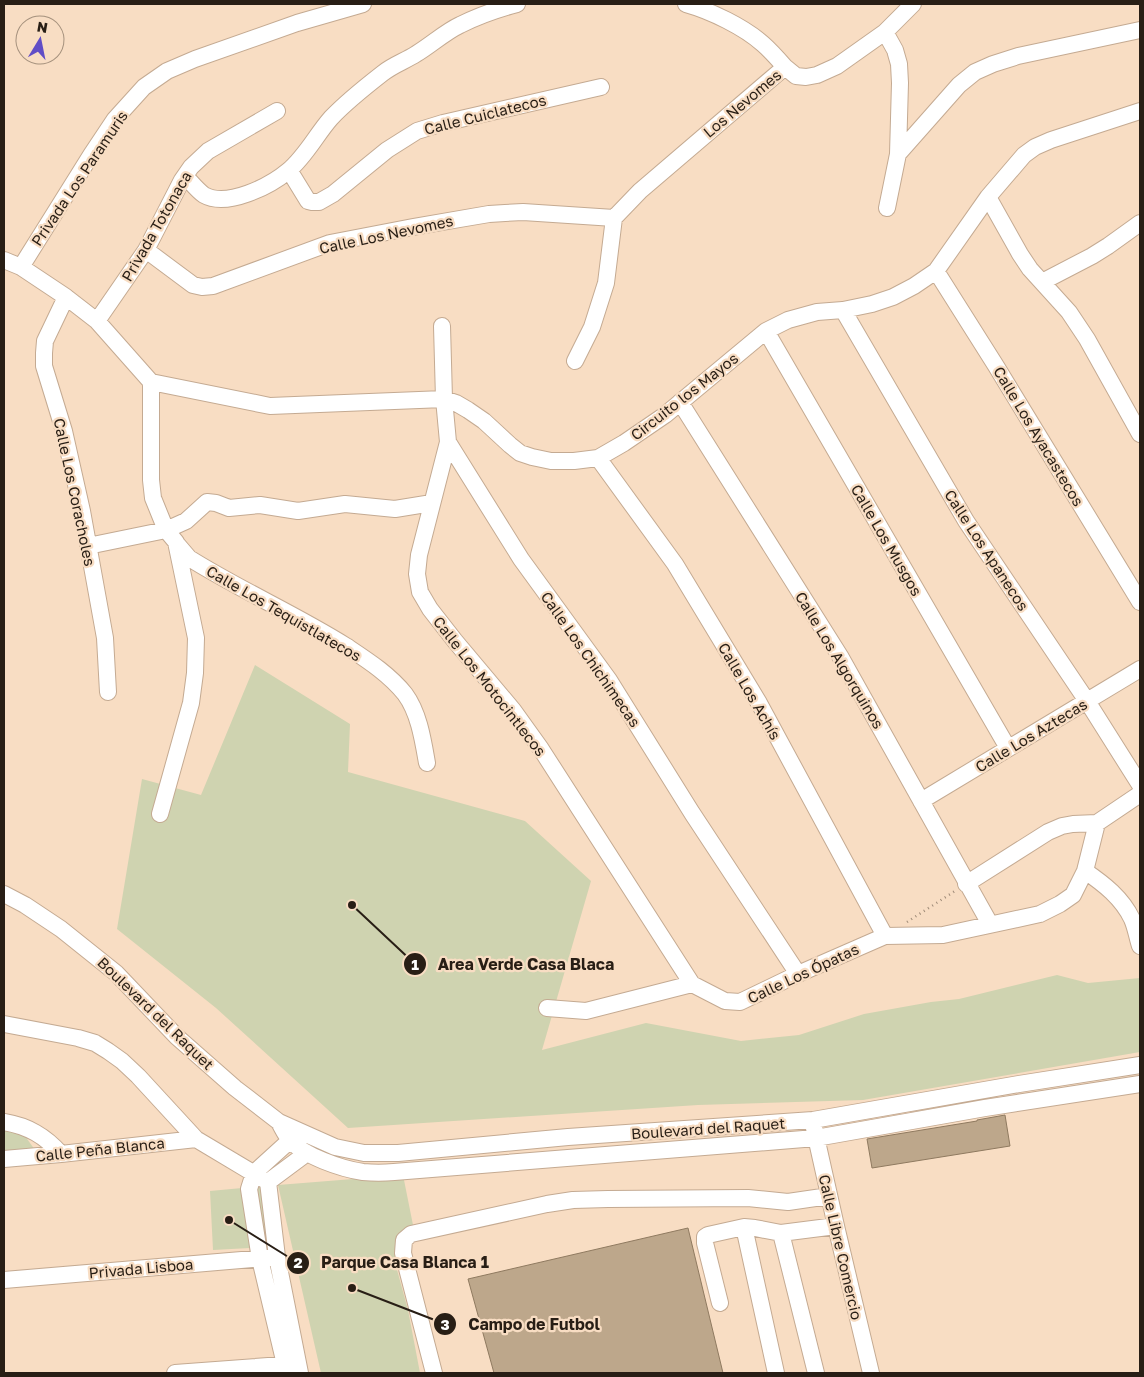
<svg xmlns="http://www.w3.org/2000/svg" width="1144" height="1377" font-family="'Golos Text',sans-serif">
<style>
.green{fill:#cfd3b0}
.building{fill:#bda78b;stroke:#8f7a60}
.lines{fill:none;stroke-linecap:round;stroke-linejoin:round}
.minor-casing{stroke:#c4aa92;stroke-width:18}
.path{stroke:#9f8b78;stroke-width:2.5;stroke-dasharray:1 4;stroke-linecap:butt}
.minor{stroke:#fff;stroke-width:16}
.labels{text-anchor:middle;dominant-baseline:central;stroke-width:4.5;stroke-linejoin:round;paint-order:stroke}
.street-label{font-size:15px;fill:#281e15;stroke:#f8ddc3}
.leader{fill:none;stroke:#281e15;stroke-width:2}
.callout-dot{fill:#281e15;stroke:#f8ddc3;stroke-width:2}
.mark-label{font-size:15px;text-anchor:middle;font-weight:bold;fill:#fff}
.callout-label{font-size:16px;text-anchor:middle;font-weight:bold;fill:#281e15;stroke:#f8ddc3;stroke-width:4.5;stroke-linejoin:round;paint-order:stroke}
</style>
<rect width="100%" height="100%" fill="#f8ddc3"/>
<path class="green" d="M255,665l95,59 -2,48 177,49 66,60 -49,169 104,-27 95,18 58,-6 65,-21 67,-12 28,-3 98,-24 31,8 52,-5v74l-277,48 -165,5 -350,23 -132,-120 -99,-79 25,-150 59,16z
M4,1126l16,3 15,21 -31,3z
M403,1175l10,50 -15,10 -2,31 12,44 12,63h-99l-43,-188z
M260,1186l9,50 -10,1 -8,-50z
M242,1188l8,60 -37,2 -3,-59z"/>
<path class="building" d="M1005,1115l5,31 -138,22 -5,-29 110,-18v-1z
M688,1228l35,145h-229l-26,-94z"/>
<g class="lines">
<defs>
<path id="minor" d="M686,4c25,7 58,23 77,40 8,7 15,15 22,23
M885,32l10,18 4,14 1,19 -2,71 -11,54
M898,154l61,-69 16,-13 18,-8 25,-8 122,-26
M289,170l19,31 4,1h7l14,-8 54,-44 30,-19 26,-8 158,-36
M185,176c6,6 12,14 19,19 23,13 66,-9 84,-24 18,-15 28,-36 43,-53 16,-17 34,-31 52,-45 10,-8 22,-12 33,-19 15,-9 29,-22 44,-29 18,-9 38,-16 57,-21
M988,197l32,57 10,15 39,43 18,27 53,95
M614,218l26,-27 145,-124 11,9 10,1 11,-2 20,-9 48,-34 28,-28
M146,250l47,35 9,2 11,-1 117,-43 83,-16 76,-13 16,-1 18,-1 91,6
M4,260l17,7 45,30 31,24 54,61 119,24 174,-7 12,4 12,7 16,11 26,24 10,8 12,4 19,4h23l24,-3 26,-15 41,-28 101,-84 22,-11 29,-8 26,-2 29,-6 21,-7 21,-11 22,-15 52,-74 36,-42 11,-8 16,-7 89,-29
M21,267l70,-112 24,-36 29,-32 23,-16 28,-12 102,-36 66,-19
M936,271l60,95 144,236
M1042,282l50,-26 16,-10 32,-23
M66,297l-21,44 -1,12v13l20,65 18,80 23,127 3,54
M843,310l123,211 121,180 53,84
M97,321l49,-71 36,-70 9,-13 17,-16 69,-40
M442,326l2,73 4,43 73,117 88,121 83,133 106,161
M766,331l242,417
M575,361l17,-34 14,-44 8,-65
M151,382v98l2,18 13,32 10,12 20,96 -1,35 -4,30 -31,111
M680,402l160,254 150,268
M448,442l-29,113 -2,19 3,18 10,17 25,32 58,69 28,39 151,235
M598,458l77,106 84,139 126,233
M177,544l12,14c51,32 106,56 157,88 21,14 43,28 59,48 14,19 18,46 22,69
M88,546l78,-16 20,-9 21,-19 9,1 13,5 31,-3 38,6 47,-7 50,5 37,-6
M921,801l219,-132
M1085,871c19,13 37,27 47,48 4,9 5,18 8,27
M966,884l82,-52 14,-6 11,-2 24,-1 43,-29
M4,894l21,11 36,24 55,44 61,64 58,51 44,34 56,25 29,6h34l170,-16 245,-17 206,-36 121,-19
M547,1008l39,3 106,-27 33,17 15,1 58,-28 87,-38 58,-1 97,-21 20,-10 13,-9 12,-24 12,-48
M4,1024l74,14 17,5 13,8 14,10 16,15 58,63 72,43
M4,1122c24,4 41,14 57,32
M279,1122c3,6 6,12 10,17 14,17 53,30 74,33 10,1 21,1 31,0l422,-34 169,-30 155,-24
M814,1128l22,98 35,147
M4,1159l57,-5 135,-15
M254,1173l-5,16 11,70 27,114
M254,1173l43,-39
M268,1182l9,75 23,116
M268,1182l39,-29
M744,1227l32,146
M781,1233l35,140
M4,1280l273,-23
M720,1303l-15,-60v-6l3,-2 36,-8 11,1 26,5 55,-7
M175,1373l121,-9
M434,1373l-31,-120 1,-13 7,-6 136,-30 26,-4 35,-1 140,-1 40,4 41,-6"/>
</defs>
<use href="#minor" class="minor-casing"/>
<path class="path" d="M907,922l48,-31"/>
<use href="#minor" class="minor"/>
</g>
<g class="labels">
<g class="street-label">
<text transform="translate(742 103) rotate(-40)">Los Nevomes</text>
<text transform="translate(485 114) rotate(-14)">Calle Cuiclatecos</text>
<text transform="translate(79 178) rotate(-56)">Privada Los Paramuris</text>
<text transform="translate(156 226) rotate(-60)">Privada Totonaca</text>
<text transform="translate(386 234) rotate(-12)">Calle Los Nevomes</text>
<text transform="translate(684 396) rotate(-38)">Circuito los Mayos</text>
<text transform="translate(1039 436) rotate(59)">Calle Los Ayacastecos</text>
<text transform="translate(75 492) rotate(78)">Calle Los Coracholes</text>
<text transform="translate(887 540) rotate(60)">Calle Los Musgos</text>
<text transform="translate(987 550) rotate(57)">Calle Los Apanecos</text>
<text transform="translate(284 613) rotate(30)">Calle Los Tequistlatecos</text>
<text transform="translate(591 659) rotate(55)">Calle Los Chichimecas</text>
<text transform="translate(840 660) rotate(59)">Calle Los Algorquinos</text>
<text transform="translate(490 686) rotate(52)">Calle Los Motocintlecos</text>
<text transform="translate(750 691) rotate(60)">Calle Los Achís</text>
<text transform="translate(1031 735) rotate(-31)">Calle Los Aztecas</text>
<text transform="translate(803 973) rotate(-25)">Calle Los Ópatas</text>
<text transform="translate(156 1013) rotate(44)">Boulevard del Raquet</text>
<text transform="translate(708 1128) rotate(-4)">Boulevard del Raquet</text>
<text transform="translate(100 1149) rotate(-6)">Calle Peña Blanca</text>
<text transform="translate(841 1247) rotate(77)">Calle Libre Comercio</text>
<text transform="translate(141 1268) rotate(-5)">Privada Lisboa</text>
</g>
</g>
<path class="leader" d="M352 905L415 964M229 1220L298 1263M352 1288L445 1324"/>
<g class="callout-dot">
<circle cx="352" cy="905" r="5"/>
<circle cx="229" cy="1220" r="5"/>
<circle cx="352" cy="1288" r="5"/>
<circle cx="415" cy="964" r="12"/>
<circle cx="298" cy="1263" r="12"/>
<circle cx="445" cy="1324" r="12"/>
</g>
<g class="mark-label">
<text x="415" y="970">1</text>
<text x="298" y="1268">2</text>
<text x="445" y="1330">3</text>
</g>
<g class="callout-label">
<text x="526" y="970">Area Verde Casa Blaca</text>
<text x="405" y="1268">Parque Casa Blanca 1</text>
<text x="534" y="1330">Campo de Futbol</text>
</g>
<rect width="1144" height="1377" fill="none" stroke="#281e15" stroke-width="10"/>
<g transform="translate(40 40) rotate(10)"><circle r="24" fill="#f8ddc3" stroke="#a5917d"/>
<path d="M0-4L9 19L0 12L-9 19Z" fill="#614dc6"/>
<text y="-8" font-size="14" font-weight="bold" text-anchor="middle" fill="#281e15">N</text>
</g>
</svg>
